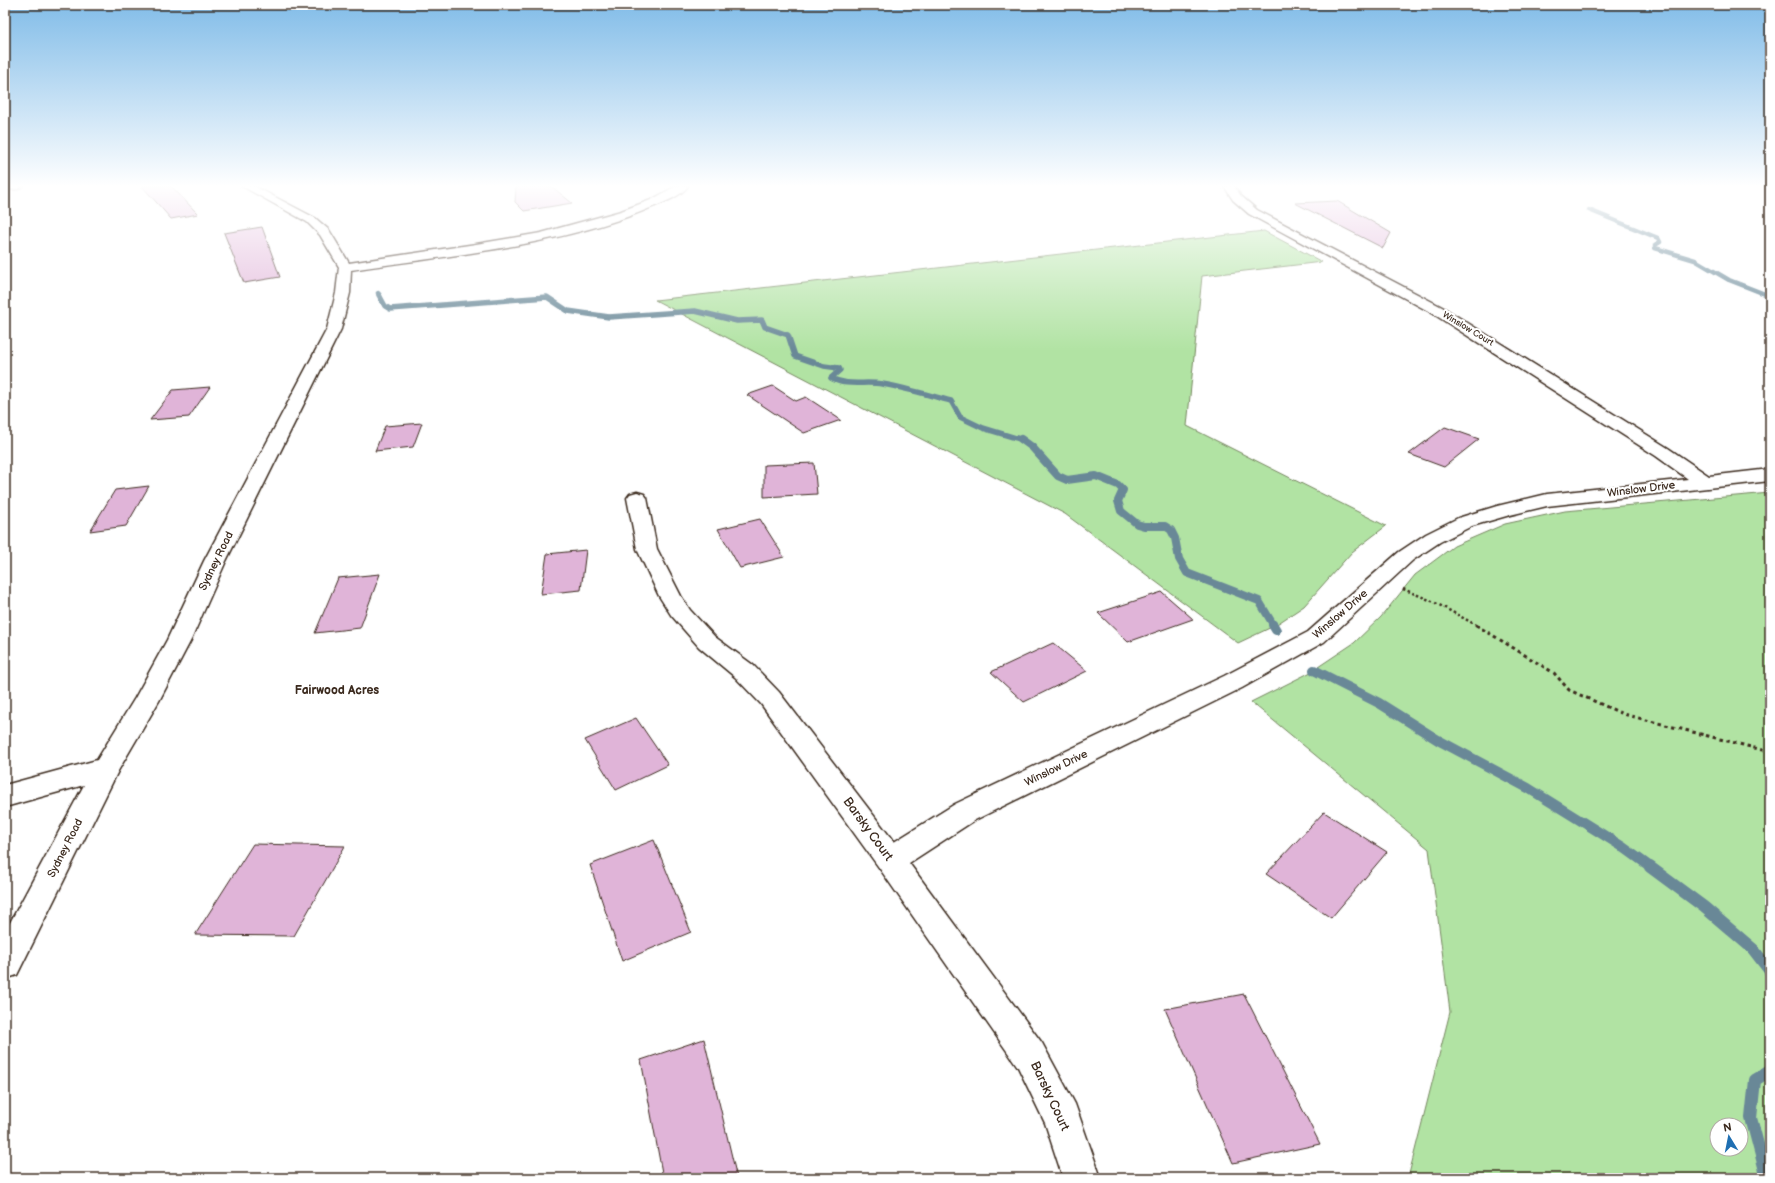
<svg xmlns="http://www.w3.org/2000/svg" width="1775" height="1183" font-family="'Balsamiq Sans',sans-serif">
<style>
.green{fill:#b1e3a3;stroke:#768660;fill-rule:evenodd}
.lines{fill:none;stroke-linecap:round;stroke-linejoin:round}
.stream-far4{stroke:#698897;stroke-width:4.5}
.stream-far3{stroke:#698897;stroke-width:5.5}
.stream-far2{stroke:#698897;stroke-width:8}
.stream-far1{stroke:#698897;stroke-width:10}
.stream{stroke:#698897;stroke-width:12}
.building{fill:#e0b4d8;stroke:#3b2a1e}
.street-casing{stroke:#3b2a1e;stroke-width:3}
.path-far1{stroke:#3b2a1e;stroke-width:2.5;stroke-dasharray:2.5 2.5;stroke-linecap:butt}
.path{stroke:#3b2a1e;stroke-width:3;stroke-dasharray:3.5 3.5;stroke-linecap:butt}
.street{fill:#fff;fill-rule:evenodd}
.labels{text-anchor:middle;dominant-baseline:central;stroke-width:4;stroke-linejoin:round;paint-order:stroke}
.far-street-label{font-size:9px;fill:#3b2a1e;stroke:#fff}
.street-label{font-size:11px;fill:#3b2a1e;stroke:#fff}
.neighbourhood-label{font-size:12px;font-weight:bold;fill:#3b2a1e;stroke:#fff}
.near-street-label{font-size:13px;fill:#3b2a1e;stroke:#fff}
</style>
<rect width="100%" height="100%" fill="#fff"/>
<filter id="ink" filterUnits="userSpaceOnUse"><feTurbulence type="fractalNoise" baseFrequency=".025" numOctaves="2"/><feDisplacementMap in="SourceGraphic" scale="8" xChannelSelector="R" yChannelSelector="G"/><feConvolveMatrix kernelMatrix="1 2 1 2 8 2 1 2 1" color-interpolation-filters="sRGB"/></filter>
<g filter="url(#ink)">
<path class="green" d="M1264,231l58,31 -120,14 -15,150 199,100 -34,26 -48,54 -30,20 -36,17 -173,-129 -410,-214z
M1770,493v685h-362l42,-166 -21,-163 -178,-147 58,-29 45,-30 27,-26 34,-42 39,-29 51,-22 60,-13zM1717,1125h24v24h-24z"/>
<g class="lines">
<path class="stream-far4" d="M1589,210l69,28 2,4 -5,3v3l40,12 34,20 41,16
M378,293l2,3"/>
<path class="stream-far3" d="M379,295l6,11 5,3 157,-12 21,14 41,6 86,-6 42,10 25,-1 3,7 23,8 7,21 29,10 15,2 1,2 -9,8c16,9 34,3 51,6 24,4 46,11 69,17l9,16 23,11 40,12
M1769,295l1,1"/>
<path class="stream-far2" d="M1021,439l11,8 26,29 9,4 29,-4 22,9 5,5 -5,11 3,10 16,13 7,2h21l6,4 4,8 4,21 8,14 72,28 15,25"/>
<path class="stream-far1" d="M1273,625l3,5
M1314,670l65,33 59,37 90,48 95,59 29,21"/>
<path class="stream" d="M1650,867l54,40 49,42 17,22
M1767,1178l-16,-60 4,-38 15,-9"/>
</g>
<path class="building" d="M142,186h29l27,28 -27,5z
M516,186h35l21,17 -48,8 -9,-9z
M1337,201l54,32 -8,15 -88,-45z
M262,227l18,50 -36,6 -20,-50z
M773,386l23,15 10,-4 35,23 -37,13 -57,-38z
M210,387l-21,30 -39,3 23,-30z
M422,423l-9,24 -38,4 10,-25z
M1445,427l34,12 -35,28 -35,-13z
M814,463l3,31 -53,3v-32z
M149,486l-23,40 -36,5 25,-41z
M760,519l24,38 -44,11 -22,-39z
M586,550l-5,40 -40,4 6,-40z
M380,574l-20,54 -45,5 23,-55z
M1162,592l31,27 -65,23 -30,-29z
M1053,643l34,28 -63,31 -33,-30z
M636,718l32,47 -52,25 -31,-50z
M1324,812l63,40 -56,66 -65,-44z
M654,840l37,92 -69,29 -32,-96z
M253,844l92,2 -51,90 -99,-1z
M1244,994l76,150 -87,19 -68,-154z
M704,1039l33,139h-74l-22,-118z"/>
<g class="lines">
<defs>
<path id="street" d="M5,186h18l-5,3 -13,1z
M242,186h12l61,32 14,12 20,33 127,-19 65,-11 80,-22 30,-11 25,-14h12c-7,10 -23,16 -33,20 -91,40 -206,49 -304,64l-1,23 -9,36 -115,232 -35,79 -32,61 -41,70 -101,204 -12,4v-47l79,-147 -79,22v-22l92,-25 38,-62 32,-58 37,-79 123,-232 9,-36 3,-26 -19,-32 -13,-13z
M1224,186h10l7,10 16,14 185,97 226,141 41,28 61,-7v12l-223,25 -37,9 -38,11 -32,16 -27,18 -89,82 -82,46 -267,132 -66,43 133,180 33,61 26,74h-38l-18,-55 -27,-56 -138,-198 -119,-165 -26,-27 -36,-30 -28,-32 -12,-19 -22,-47 -10,-51 3,-4 7,-2 7,2 3,4 10,51 24,47 9,14 25,27 38,28 26,27 115,150 61,-38 269,-128 84,-44 91,-80 27,-18 32,-16 39,-12 50,-12 141,-15 -32,-23 -224,-143 -183,-99 -16,-14z"/>
</defs>
<use href="#street" class="street-casing"/>
<path class="path-far1" d="M1403,589l29,12 46,25"/>
<path class="path" d="M1476,625l78,48 15,17 54,24 147,38"/>
<use href="#street" class="street"/>
</g>
</g>
<linearGradient id="sky" x2="0" y2="1"><stop stop-color="#81bce8"/><stop offset="0.53" stop-color="#fff"/><stop offset="1" stop-color="#fff" stop-opacity="0"/></linearGradient>
<rect width="1775" height="351" fill="url(#sky)"/>
<g class="labels">
<g class="far-street-label">
<text transform="translate(1468 329) rotate(31)">Winslow Court</text>
</g>
<g class="street-label">
<text transform="translate(1641 489) rotate(-7)">Winslow Drive</text>
<text transform="translate(216 561) rotate(-64)">Sydney Road</text>
<text transform="translate(1340 614) rotate(-41)">Winslow Drive</text>
<text transform="translate(1056 768) rotate(-26)">Winslow Drive</text>
<text transform="translate(65 848) rotate(-63)">Sydney Road</text>
</g>
<g class="neighbourhood-label">
<text x="337" y="690">Fairwood Acres</text>
</g>
<g class="near-street-label">
<text transform="translate(868 829) rotate(54)">Barsky Court</text>
<text transform="translate(1050 1096) rotate(65)">Barsky Court</text>
</g>
</g>
<rect width="1775" height="1183" fill="none" stroke="#fff" stroke-width="20"/>
<rect x="10" y="10" width="1755" height="1163" fill="none" stroke="#3b2a1e" stroke-width="1.5" filter="url(#ink)"/>
<g transform="translate(1729 1137) rotate(350)"><circle r="19" fill="#ffffff" stroke="#b1aaa5"/>
<path d="M0-3L7 15L0 10L-7 15Z" fill="#1f6fb2"/>
<text y="-6" font-size="11" font-weight="bold" text-anchor="middle" fill="#3b2a1e">N</text>
</g>
</svg>
